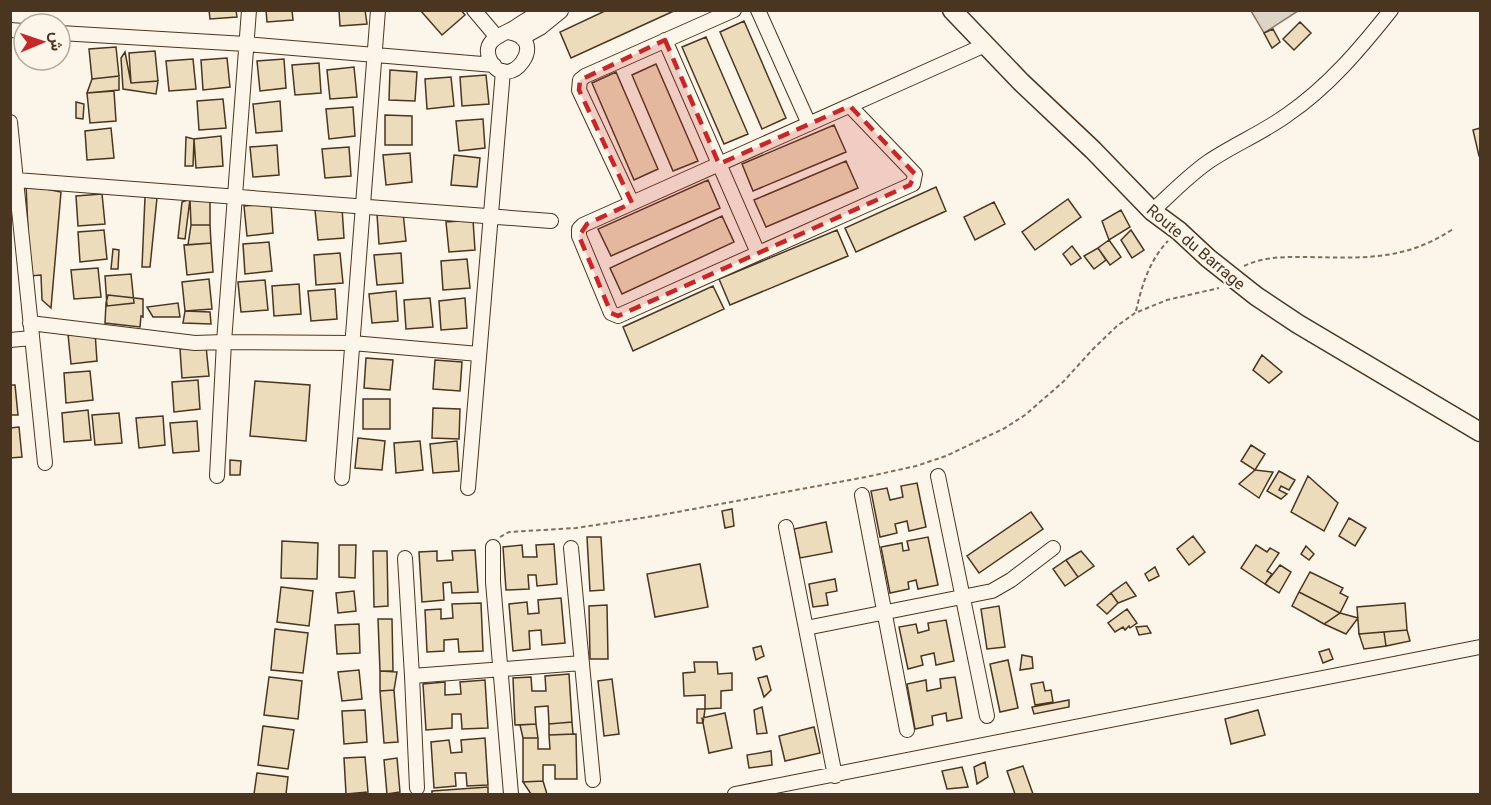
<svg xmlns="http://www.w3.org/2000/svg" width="1491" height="805" font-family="Roboto,Vazirmatn,sans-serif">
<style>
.water{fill:#dcd4c6;stroke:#887966;stroke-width:1.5}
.building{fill:#ecdcbc;stroke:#4a3520;stroke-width:1.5}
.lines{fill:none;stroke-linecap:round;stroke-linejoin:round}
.minor-casing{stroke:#4a3520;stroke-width:16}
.major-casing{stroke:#4a3520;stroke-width:21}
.path{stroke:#7f6f5c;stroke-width:2;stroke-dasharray:4.5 3;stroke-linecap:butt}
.minor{stroke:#fbf6e9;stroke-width:14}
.major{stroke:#fbf6e9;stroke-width:18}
.marked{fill:#c62828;fill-opacity:0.2;stroke:#c62828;stroke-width:4.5;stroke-dasharray:12 8;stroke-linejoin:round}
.labels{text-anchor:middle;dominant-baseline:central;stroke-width:4.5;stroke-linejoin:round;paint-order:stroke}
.street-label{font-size:16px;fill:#4a3520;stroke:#fbf6e9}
</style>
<rect width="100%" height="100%" fill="#fbf6e9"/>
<path class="water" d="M1251,11h47l-34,22z"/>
<path class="building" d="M209,10h27l1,7 -27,2z
M266,10h26l1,10 -26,2z
M339,10h26l2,14 -27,2z
M420,10h41l4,5 -23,20z
M607,10h69l-105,48 -11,-26z
M744,21l42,97 -24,11 -42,-97z
M1300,22l11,11 -17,17 -11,-11z
M1273,29l7,13 -8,6 -8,-15z
M706,37l42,97 -24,10 -42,-97z
M116,47l3,29 -27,3 -3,-30z
M155,51l3,30 -27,2 -2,-30z
M125,52l6,31 27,-2 -2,13 -33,-5 -2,-31z
M227,58l3,29 -27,3 -2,-30z
M193,59l3,30 -27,2 -3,-30z
M284,59l2,29 -26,3 -3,-30z
M319,63l2,30 -26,2 -3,-30z
M656,64l42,97 -25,10 -41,-96z
M354,67l3,30 -27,2 -3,-29z
M390,70l27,2 -2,29 -26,-1z
M616,72l42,97 -24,11 -42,-97z
M486,75l3,29 -27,2 -2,-29z
M119,76v14l-32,3 5,-14z
M451,77l3,29 -27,3 -2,-30z
M114,91l2,30 -26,2 -3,-30z
M223,99l3,29 -27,2 -2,-29z
M280,101l2,30 -26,2 -3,-29z
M76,102l8,2 -1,15 -7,-1z
M353,107l2,29 -26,3 -3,-30z
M385,115l27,1v29h-27z
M483,119l2,29 -26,3 -3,-30z
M834,125l12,27 -93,39 -11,-27z
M111,128l3,30 -27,2 -2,-29z
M1480,128v28h-1l-6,-26z
M221,136l2,30 -27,2 -2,-29z
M186,137l8,2 -1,27h-8z
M277,145l2,30 -26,2 -3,-30z
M349,147l2,29 -26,2 -3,-29z
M410,153l2,29 -26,3 -3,-30z
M454,155l26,3 -3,29 -26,-2z
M846,161l12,27 -92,39 -12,-27z
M708,180l12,28 -109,48 -13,-27z
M26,185l35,7 -10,116 -9,-8 -1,-25 -11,1z
M936,187l10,24 -90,41 -11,-24z
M102,194l3,30 -27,2 -2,-30z
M145,197l12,1 -7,69h-8z
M190,199h20v26h-19z
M190,199l-5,40 -7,-1 4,-36z
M1068,199l13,18 -46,33 -13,-18z
M994,202l11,22 -30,16 -11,-23z
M271,204l2,29 -26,3 -3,-30z
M342,208l2,30 -26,2 -3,-30z
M1121,210l9,17 -21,13 -7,-19z
M403,212l3,29 -27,3 -2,-30z
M722,216l12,26 -112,52 -12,-26z
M473,220l2,30 -26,2 -3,-30z
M191,225h19l1,18 -23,2z
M104,230l3,29 -27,3 -2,-30z
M837,230l11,26 -118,49 -11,-26z
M1131,230l13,20 -12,8 -11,-18z
M1109,240l12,17 -11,8 -12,-17z
M269,242l3,29 -27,3 -2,-30z
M211,243l2,29 -26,3 -3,-30z
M1072,246l9,12 -10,7 -8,-11z
M1098,248l8,12 -12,9 -10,-13z
M113,249l6,1 -1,19h-7z
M340,253l3,30 -27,2 -2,-30z
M401,253l2,30 -26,2 -3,-30z
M467,259l3,29 -27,2 -2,-29z
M98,268l3,29 -27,2 -3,-29z
M131,274l3,29 -27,3 -2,-30z
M209,279l3,30 -27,2 -3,-29z
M265,280l3,30 -27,2 -3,-30z
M299,284l2,30 -27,2 -2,-30z
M713,286l11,23 -91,42 -10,-24z
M335,289l2,30 -26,2 -3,-30z
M396,291l2,30 -26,2 -3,-29z
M108,295l35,4v18l-2,-1 -1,11 -35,-4 1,-20z
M430,298l3,29 -27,2 -2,-29z
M465,298l2,30 -26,2 -2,-29z
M178,303l2,14h-27l-6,-10z
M185,311l25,1 1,12 -28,-1z
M95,332l2,29 -26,3 -3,-30z
M206,346l3,30 -27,2 -2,-29z
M1262,355l20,17 -13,11 -16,-13z
M366,358l27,2 -3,30 -26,-2z
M435,360l27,2 -2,29 -27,-2z
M90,371l3,29 -27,3 -2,-30z
M198,380l2,29 -26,3 -2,-30z
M255,381l55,4 -4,56 -56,-5z
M10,385h5l3,30h-8z
M363,399h27v30h-27z
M433,408l27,1 -1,30 -27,-1z
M88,410l3,30 -27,2 -2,-29z
M119,413l3,30 -27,2 -3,-30z
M163,416l2,29 -26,3 -3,-30z
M197,421l2,30 -26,2 -3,-30z
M19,427l3,30 -12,1v-30z
M358,438l27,3 -3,29 -27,-2z
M420,441l3,29 -27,3 -2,-30z
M457,441l2,30 -26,2 -3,-29z
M1251,445l14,9 -10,16 -14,-9z
M230,460l11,1 -1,14h-10z
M1255,470l18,2 -14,26 -20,-14z
M1279,471l16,9 -6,10 -8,-4 -2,4 8,4 -6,5 -14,-8z
M1308,476l30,27 -14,28 -33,-19z
M917,483l9,44 -17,4 -2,-10 -12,3 2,9 -17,4 -9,-46 16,-3 3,12 13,-3 -2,-11z
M732,509l2,17 -9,2 -3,-17z
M1031,512l12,17 -64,44 -12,-17z
M1349,518l17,10 -11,18 -16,-10z
M826,522l6,30 -32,6 -6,-29z
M1193,536l12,16 -16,13 -12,-16z
M587,537h14l3,53 -14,1z
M928,537l10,48 -20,4 -2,-9 -8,2 1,7 -19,4 -9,-46 21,-4 1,8 6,-1 -2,-9z
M282,541l36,2 -1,36 -36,-1z
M554,544l3,40 -20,2 -1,-11h-8l1,14 -23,1 -3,-43 19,-2 1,12h14l-1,-12z
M339,545h17l-1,33 -16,-1z
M1256,545l11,7 3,-4 9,5 -12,18 5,3 -7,10 -24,-16z
M1306,546l8,8 -5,6 -8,-6z
M475,550l3,42 -26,1 -1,-11 -8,1 1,17 -22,2 -3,-50 18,-1v10l16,-1 -1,-9z
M373,551h14l1,55 -14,1z
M1081,551l13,15 -16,11 -12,-17z
M1066,560l12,17 -13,9 -12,-17z
M700,564l8,43 -53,10 -8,-43z
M1280,565l11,7 -12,21 -14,-9z
M1155,567l4,9 -10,5 -4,-7z
M1310,572l33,16 -3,5 8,4 -8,16 -41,-21z
M835,579l2,12 -11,2 2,12 -15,2 -4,-23z
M1126,582l10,14 -18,7 -7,-10z
M281,587l32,4 -4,35 -32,-4z
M354,591l2,20 -18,2 -2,-20z
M1299,592l41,21 -16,11 -32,-18z
M1111,593l7,10 -11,11 -10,-9z
M561,598l4,45 -23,2 -1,-15 -12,1 1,18 -17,2 -4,-47 18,-2 1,12 11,-1 -1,-13z
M481,603l2,48 -24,1 -1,-13 -14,1v11l-17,1 -2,-42 16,-1v10l12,-1 -1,-14z
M1405,603l2,27 -48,4 -2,-27z
M607,605l1,54h-18l-1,-53z
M999,606l6,41 -18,2 -6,-40z
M1127,609l10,14 -7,5 -1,-2 -4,4 -2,-3 -8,5 -7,-9z
M1340,613l18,5 -12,16 -22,-10z
M378,619h14l1,52h-13z
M946,620l8,41 -18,4 -2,-12 -13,3 2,9 -15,4 -9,-42 17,-3 2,9 11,-3 -1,-7z
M359,624l1,29 -23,1 -2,-29z
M1147,626l4,7 -12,2 -3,-8z
M275,629l33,4 -5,40 -32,-3z
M1407,630l3,11 -24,5 -2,-14z
M1384,632l2,14 -22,3 -5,-15z
M761,646l3,10 -8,4 -3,-12z
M1329,649l4,10 -10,4 -4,-11z
M1022,655l10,2 1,11 -13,2z
M1008,660l10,48 -18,4 -10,-48z
M694,662h23l1,12 14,-1v17l-11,1v17l-16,1v-14l-21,1 -1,-23 12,-1z
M359,670l3,29 -20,2 -4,-29z
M380,671l17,1 -3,18 -14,1z
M569,674l3,48 -23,2 -1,-18 -13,1 1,17 -21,1 -2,-47 18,-1 1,14h14l-1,-15z
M767,676l4,14 -7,7 -6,-19z
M269,677l33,4 -4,38 -34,-4z
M955,677l7,41 -15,3 -1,-8 -14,3 1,9 -18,4 -8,-45 19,-4 1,11 14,-3 -1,-9z
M612,679l7,55 -15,2 -6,-55z
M485,680l3,48 -26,1 -1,-15h-9v14l-26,2 -3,-46 22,-2v13l16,-1 -1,-12z
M1043,682l2,9 6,-1 2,12 -18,3 -4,-21z
M394,690l4,52 -14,1 -4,-52z
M1069,700v7l-35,7 -2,-7z
M762,707l5,26 -10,1 -3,-24z
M697,709h8l-2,14h-6z
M365,710l2,32 -23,2 -2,-33z
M1258,710l7,25 -34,9 -6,-25z
M725,713l7,35 -23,5 -7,-35z
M572,722l1,12 -24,1v-11z
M536,724l2,14h-15l-3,-13z
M263,726l31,4 -6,39 -30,-4z
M814,727l6,26 -35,8 -6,-25z
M576,734l1,45h-22v-14h-12v16l-20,1v-44h15v11h12l-1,-14z
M485,738l3,47 -21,1 -1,-13h-11l1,13 -22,2 -3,-46 18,-2 2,13 11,-1 -1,-12z
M771,751l1,14 -23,3 -2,-13z
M365,757l3,35 -22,2 -2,-36z
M397,758l3,34 -13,2 -3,-34z
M985,762l3,15 -11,7 -3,-17z
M1023,766l10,28h-18l-8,-23z
M962,767l6,20 -21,2 -5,-18z
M257,773l31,4 -2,17h-32z
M543,781l4,13h-16l-8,-12z
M488,787v7h-56v-3z"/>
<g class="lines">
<defs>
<path id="minor" d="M474,10l22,26
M758,10l51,114
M10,30l14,1
M507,32c46,5 1,65 -17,28 -9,-20 12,-25 24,-32 8,-5 16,-12 25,-14 5,-2 12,-1 18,-1
M60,33l186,11 248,21
M522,38l18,-10 21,-17
M665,40l93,213
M850,106l65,68 -2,10 -295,132 -7,-3 -32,-77v-7l4,-4 402,-180
M10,122l35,341
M16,180l535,41
M632,203l-53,-113 1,-10 5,-4 149,-66
M1152,211c18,-16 36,-35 56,-49 25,-17 54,-29 79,-47 41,-28 73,-66 104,-105
M30,323l165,20 29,-1 128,1 127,11
M10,340l22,-2
M217,476l7,-134 25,-332
M938,476l49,240
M342,478l36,-468
M468,488l35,-417
M862,495l45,235
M786,527l49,249
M493,547v35l18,212
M571,548l22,232
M405,558l7,118 170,-13
M806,628l186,-37 19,-11 42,-32
M412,676l5,112
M735,794l745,-147"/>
<path id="major" d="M952,10l69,72 72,68 59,61 27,20 29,27 48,38 42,28 182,108"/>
</defs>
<use href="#minor" class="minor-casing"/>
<use href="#major" class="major-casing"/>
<path class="path" d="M1244,266c21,-10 42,-9 64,-9 55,1 97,4 145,-28
M1136,311c6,-26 13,-50 32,-70
M500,537l9,-5 67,-4 85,-13 205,-38 50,-11 30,-10 59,-28 20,-13 38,-33 30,-33 24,-23 18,-13 32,-13 52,-12"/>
<use href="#minor" class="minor"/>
<use href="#major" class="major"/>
</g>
<path class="marked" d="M665,40l54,124 131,-58 65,68 -5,11 -292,131 -7,-3 -32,-77 8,-12 45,-21 -53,-113 1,-10z"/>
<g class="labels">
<g class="street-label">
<text transform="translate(1196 247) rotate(40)">Route du Barrage</text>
</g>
</g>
<rect width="1491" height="805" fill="none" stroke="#4a3520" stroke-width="24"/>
<g transform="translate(42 42) rotate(88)"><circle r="28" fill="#fbf6e9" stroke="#b4a999" stroke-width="1.5"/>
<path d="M0-4.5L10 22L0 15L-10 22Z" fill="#c62828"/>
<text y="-9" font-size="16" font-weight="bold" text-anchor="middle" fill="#4a3520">ش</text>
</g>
</svg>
